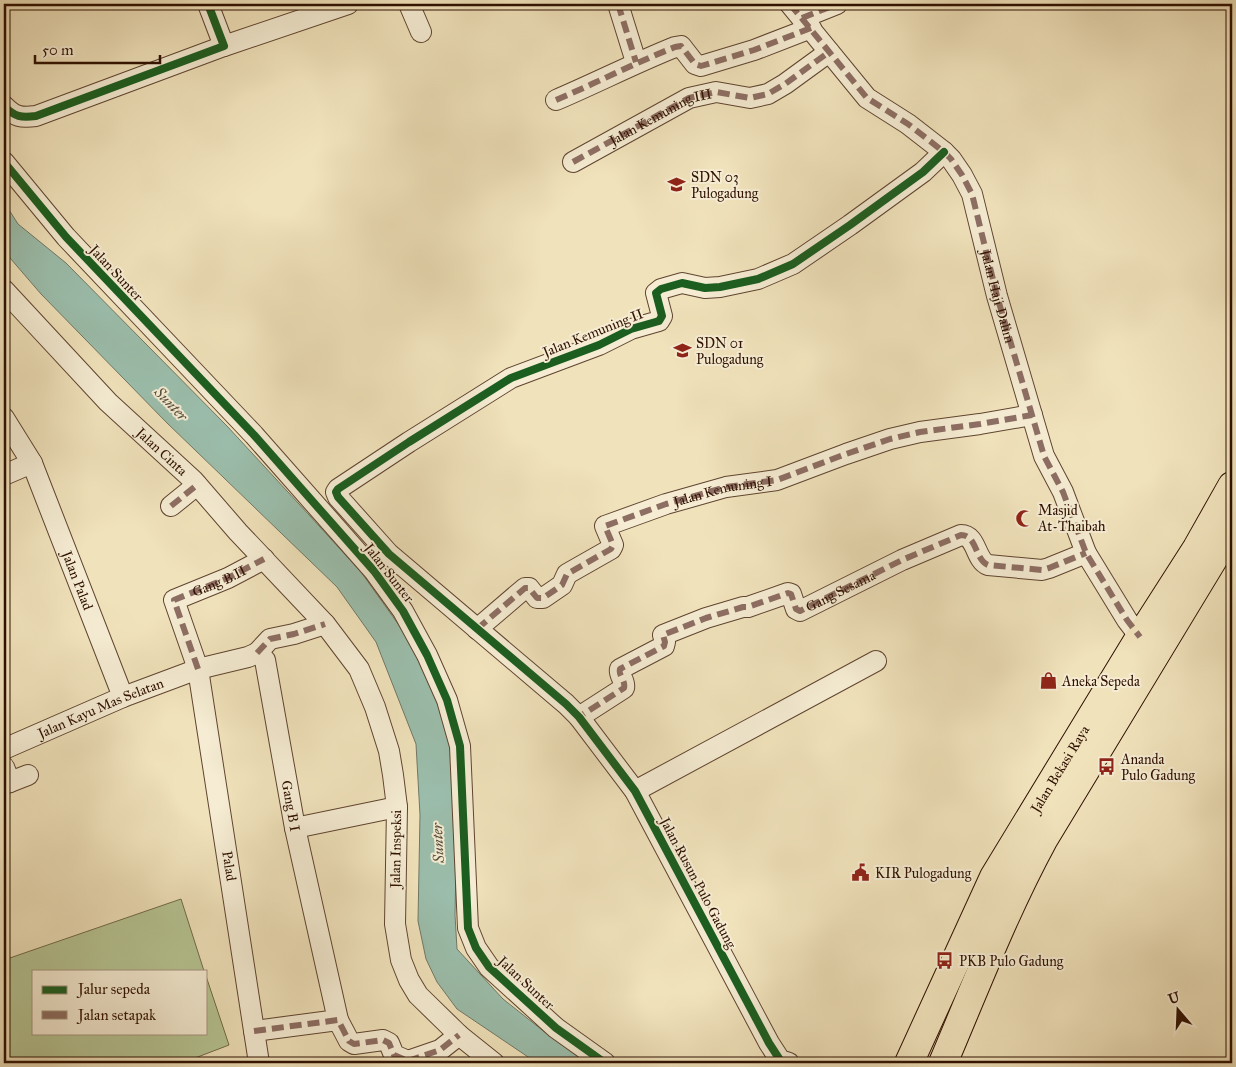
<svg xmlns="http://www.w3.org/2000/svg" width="1236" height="1067" font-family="'IM FELL Great Primer',serif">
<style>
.green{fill:#b6c493;stroke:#726a4a}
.water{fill:#9bbeac;stroke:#707867}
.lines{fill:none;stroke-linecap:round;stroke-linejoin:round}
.minor-casing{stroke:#5f442f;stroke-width:22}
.primary-casing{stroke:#2f1000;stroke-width:30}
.minor{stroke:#f5ecd3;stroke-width:20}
.primary{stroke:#f0e2bb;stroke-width:28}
.quiet{stroke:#8d6e63;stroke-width:6;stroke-dasharray:12 6;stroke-linecap:butt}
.cycleway-casing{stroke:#f5ecd3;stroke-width:11}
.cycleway{stroke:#1b5e20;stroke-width:8}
.labels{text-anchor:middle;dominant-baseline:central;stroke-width:4;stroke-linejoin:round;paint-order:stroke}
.street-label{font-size:14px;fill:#2f1000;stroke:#f5ecd3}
.poi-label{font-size:14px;fill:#2f1000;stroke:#f5ecd3;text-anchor:start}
.water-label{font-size:15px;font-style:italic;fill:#554d3c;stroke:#f5ecd3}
</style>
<rect width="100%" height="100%" fill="#f0e2bb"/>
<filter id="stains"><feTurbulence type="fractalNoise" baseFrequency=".004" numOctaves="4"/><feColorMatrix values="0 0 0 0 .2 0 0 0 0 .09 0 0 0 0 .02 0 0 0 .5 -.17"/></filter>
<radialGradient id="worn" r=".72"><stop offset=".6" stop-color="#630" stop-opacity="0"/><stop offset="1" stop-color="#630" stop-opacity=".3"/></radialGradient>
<path class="green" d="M181,899l23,72h-170v62h172v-57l23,69 -47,18h-178v-103z"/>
<path class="water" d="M4,202l14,22 48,39 161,163 72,78 62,68 55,77 34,72 7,91 -2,103 2,34 46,50 48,38 41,26h-55l-80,-54 -20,-27 -11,-23 -8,-38 2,-106 -4,-71 -40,-102 -39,-55 -170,-164 -126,-129 -37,-43z"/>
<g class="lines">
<defs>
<g id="minor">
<path d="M409,4l12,28"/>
<path d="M618,4l18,58"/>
<path d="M790,4l77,94 41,26 36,28 7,7 11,16 10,19 25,102 47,160 19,36 23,61 41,67 13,17"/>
<path d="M802,18l35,-14"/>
<path d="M224,46l124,-42"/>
<path d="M556,100c40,-17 79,-37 119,-53l6,-1 14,18 6,2 53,-16 57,-22"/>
<path d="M4,106c11,11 17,12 32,10l188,-70 -16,-42"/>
<path d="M4,162l62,75 188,198 120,136 29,40 24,44 20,45 13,46 8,182 8,20 13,19 67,61 49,35"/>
<path id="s1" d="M573,162l116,-64 27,-6 34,6 18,-4 17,-10 44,-32"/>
<path id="s2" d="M4,290l104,112 85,78 45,52 87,92 34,45 16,38 14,44 4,24 4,32 -2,117 6,36 8,20 9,15 41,40 35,28"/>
<path id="s3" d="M4,418l28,45 91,234"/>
<path d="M4,475l28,-12"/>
<path d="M171,506l26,-21"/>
<path d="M477,629l48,-41h4l8,10h6l19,-13 5,-11 44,-25 2,-4 -8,-19 61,-22 60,-17 51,-7 69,-26 44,-15 30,-7 60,-8 52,-9"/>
<path d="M257,653l13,-14 24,-5 31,-10"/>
<path d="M579,717l45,-29c2,-7 -6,-13 -4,-19l44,-23 1,-4 -2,-7 43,-17 37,-11h5l40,-14 3,1 5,15 4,2 102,-51 59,-25c16,0 14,25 27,30l54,5 7,-2 37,-15"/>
<path id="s4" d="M4,749l119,-52 75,-28 50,-12 9,-4 8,7 30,168 43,192"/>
<path d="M4,767l6,15 -6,2"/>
<path d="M10,782l18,-7"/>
<path d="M635,791l241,-130"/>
<path d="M295,828l102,-21"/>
<path d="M254,1031l84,-11 11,21 5,3 29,-4 6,3 5,12 14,6v2"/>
<path d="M408,1061l32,-11 19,-15"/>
<path d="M259,1063l-61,-394 -24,-69 54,-22 36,-19"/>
<path d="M789,1063l-9,-3 -11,-17 -134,-252 -56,-74 -13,-13 -177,-150 -51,-57 -2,-5 2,-3 71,-47 102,-64 88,-33 32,-16 28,-8 3,-5 -6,-23 5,-4 21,-6 23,5 15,-1 38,-8 35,-15 57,-39 73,-53 21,-20"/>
</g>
<g id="primary">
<path id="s5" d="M909,1063l85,-186 146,-240 57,-89 35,-62"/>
<path d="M943,1063c32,-75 61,-151 100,-223l189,-312"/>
</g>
</defs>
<use href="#minor" class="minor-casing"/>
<use href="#primary" class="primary-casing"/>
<use href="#minor" class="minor"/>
<use href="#primary" class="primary"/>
<g class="quiet">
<path d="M618,4l18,58"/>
<path id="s6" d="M790,4l77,94 41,26 36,28 7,7 11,16 10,19 25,102 47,160 19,36 23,61 41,67 13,17"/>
<path d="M802,18l35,-14"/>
<path d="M556,100c40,-17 79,-37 119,-53l6,-1 14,18 6,2 53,-16 57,-22"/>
<path d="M573,162l116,-64 27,-6 34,6 18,-4 17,-10 44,-32"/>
<path d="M171,506l26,-21"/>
<path id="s7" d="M477,629l48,-41h4l8,10h6l19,-13 5,-11 44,-25 2,-4 -8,-19 61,-22 60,-17 51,-7 69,-26 44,-15 30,-7 60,-8 52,-9"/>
<path d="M257,653l13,-14 24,-5 31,-10"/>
<path id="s8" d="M198,669l-24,-69 54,-22 36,-19"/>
<path id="s9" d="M575,713l4,4 45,-29c2,-7 -6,-13 -4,-19l44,-23 1,-4 -2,-7 43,-17 37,-11h5l40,-14 3,1 5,15 4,2 102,-51 59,-25c16,0 14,25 27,30l54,5 7,-2 37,-15"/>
<path d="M254,1031l84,-11 11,21 5,3 29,-4 6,3 5,12 14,6v2"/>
<path d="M408,1061l32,-11 19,-15"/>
</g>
<defs>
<path id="cycleway" d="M4,106c11,11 17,12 32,10l188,-70 -16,-42
M4,162l62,75 188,198 120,136 29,40 24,44 20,45 13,46 8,182 8,20 13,19 67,61 49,35
M789,1063l-9,-3 -11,-17 -134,-252 -56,-74 -13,-13 -177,-150 -51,-57 -2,-5 2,-3 71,-47 102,-64 88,-33 32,-16 28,-8 3,-5 -6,-23 5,-4 21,-6 23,5 15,-1 38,-8 35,-15 57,-39 73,-53 21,-20"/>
</defs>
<use href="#cycleway" class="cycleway-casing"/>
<use href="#cycleway" class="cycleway"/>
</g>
<defs>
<symbol id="school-bare" viewBox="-9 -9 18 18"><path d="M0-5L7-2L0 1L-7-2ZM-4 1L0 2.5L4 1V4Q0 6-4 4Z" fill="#8f2418" stroke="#f5ecd3" stroke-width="2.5" paint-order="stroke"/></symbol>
<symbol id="mosque-bare" viewBox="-9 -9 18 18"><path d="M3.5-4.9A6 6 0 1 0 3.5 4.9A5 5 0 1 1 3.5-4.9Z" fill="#8f2418" stroke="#f5ecd3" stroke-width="2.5" paint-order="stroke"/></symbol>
<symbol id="shop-bare" viewBox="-9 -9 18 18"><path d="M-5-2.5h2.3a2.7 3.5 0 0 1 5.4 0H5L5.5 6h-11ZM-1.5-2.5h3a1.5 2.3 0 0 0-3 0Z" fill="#8f2418" stroke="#f5ecd3" stroke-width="2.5" paint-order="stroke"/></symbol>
<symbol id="bus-bare" viewBox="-9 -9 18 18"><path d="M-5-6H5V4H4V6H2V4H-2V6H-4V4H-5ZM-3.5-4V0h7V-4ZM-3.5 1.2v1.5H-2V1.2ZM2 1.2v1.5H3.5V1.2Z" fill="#8f2418" stroke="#f5ecd3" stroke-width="2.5" paint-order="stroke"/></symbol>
<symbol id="civic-bare" viewBox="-9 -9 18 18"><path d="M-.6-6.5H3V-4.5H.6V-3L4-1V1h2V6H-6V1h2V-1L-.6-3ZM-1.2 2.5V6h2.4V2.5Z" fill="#8f2418" stroke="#f5ecd3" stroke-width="2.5" paint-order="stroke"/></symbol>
</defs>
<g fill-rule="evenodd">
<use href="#school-bare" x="664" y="172" width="25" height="25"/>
<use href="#school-bare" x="670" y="338" width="25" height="25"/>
<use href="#mosque-bare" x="1012" y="506" width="25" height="25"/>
<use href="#shop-bare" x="1036" y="668" width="25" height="25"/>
<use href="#bus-bare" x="1094" y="754" width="25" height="25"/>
<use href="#civic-bare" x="848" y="860" width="25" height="25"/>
<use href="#bus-bare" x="932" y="948" width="25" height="25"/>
</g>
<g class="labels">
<g class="street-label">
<text stroke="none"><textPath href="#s1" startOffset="99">Jalan Kemuning III</textPath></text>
<text transform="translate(116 273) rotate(47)">Jalan Sunter</text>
<text stroke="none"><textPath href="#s6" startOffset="372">Jalan Haji Dalim</textPath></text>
<text transform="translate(593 333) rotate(-22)">Jalan Kemuning II</text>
<text stroke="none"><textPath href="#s2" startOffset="226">Jalan Cinta</textPath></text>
<text stroke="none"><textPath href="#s7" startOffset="320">Jalan Kemuning I</textPath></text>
<text transform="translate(389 573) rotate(52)">Jalan Sunter</text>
<text stroke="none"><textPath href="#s3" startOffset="179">Jalan Palad</textPath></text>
<text stroke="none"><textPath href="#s8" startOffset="122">Gang B.II</textPath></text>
<text stroke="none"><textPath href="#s9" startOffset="341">Gang Sesama</textPath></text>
<text stroke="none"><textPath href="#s4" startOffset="105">Jalan Kayu Mas Selatan</textPath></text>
<text stroke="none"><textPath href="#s5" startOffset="331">Jalan Bekasi Raya</textPath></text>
<text stroke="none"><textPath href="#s4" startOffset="430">Gang B I</textPath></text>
<text transform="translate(396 849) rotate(-89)">Jalan Inspeksi</text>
<text transform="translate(229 866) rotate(81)">Palad</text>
<text transform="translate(698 883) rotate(62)">Jalan Rusun Pulo Gadung</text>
<text transform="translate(526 983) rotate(43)">Jalan Sunter</text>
</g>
<g class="poi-label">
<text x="691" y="177">SDN 03<tspan x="691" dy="16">Pulogadung</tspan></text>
<text x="696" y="343">SDN 01<tspan x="696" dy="16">Pulogadung</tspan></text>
<text x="1038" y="510">Masjid<tspan x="1038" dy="16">At-Thaibah</tspan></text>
<text x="1062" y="681">Aneka Sepeda</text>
<text x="1121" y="759">Ananda<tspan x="1121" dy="16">Pulo Gadung</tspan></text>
<text x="875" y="873">KIR Pulogadung</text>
<text x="959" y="961">PKB Pulo Gadung</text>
</g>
<g class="water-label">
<text transform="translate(171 404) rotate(46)">Sunter</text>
<text transform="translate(438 843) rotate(-93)">Sunter</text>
</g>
</g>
<rect width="1236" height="1067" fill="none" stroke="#f0e2bb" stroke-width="20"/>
<rect x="5" y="5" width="1226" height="1057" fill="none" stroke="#2f1000" stroke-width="2.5"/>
<rect x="10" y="10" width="1216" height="1047" fill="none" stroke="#2f1000"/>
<rect x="32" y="970" width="175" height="65" fill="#f5ecd3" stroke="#a6947f"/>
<rect x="42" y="986" width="25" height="8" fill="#1b5e20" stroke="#a6947f"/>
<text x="78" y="994" font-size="15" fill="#2f1000">Jalur sepeda</text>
<rect x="42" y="1011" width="25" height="8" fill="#8d6e63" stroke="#a6947f"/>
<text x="78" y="1020" font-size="15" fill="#2f1000">Jalan setapak</text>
<g transform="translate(1178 1010) rotate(341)" stroke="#f5ecd3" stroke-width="4" paint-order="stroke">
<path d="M0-4L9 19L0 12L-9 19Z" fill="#2f1000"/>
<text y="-8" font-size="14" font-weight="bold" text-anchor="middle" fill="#2f1000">U</text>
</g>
<path d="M35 55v8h125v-8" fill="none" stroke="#2f1000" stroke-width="2.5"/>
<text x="42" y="55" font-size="15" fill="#2f1000" stroke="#f5ecd3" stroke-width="4" paint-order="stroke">50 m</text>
<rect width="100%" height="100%" filter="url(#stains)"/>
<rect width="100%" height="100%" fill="url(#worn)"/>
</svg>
